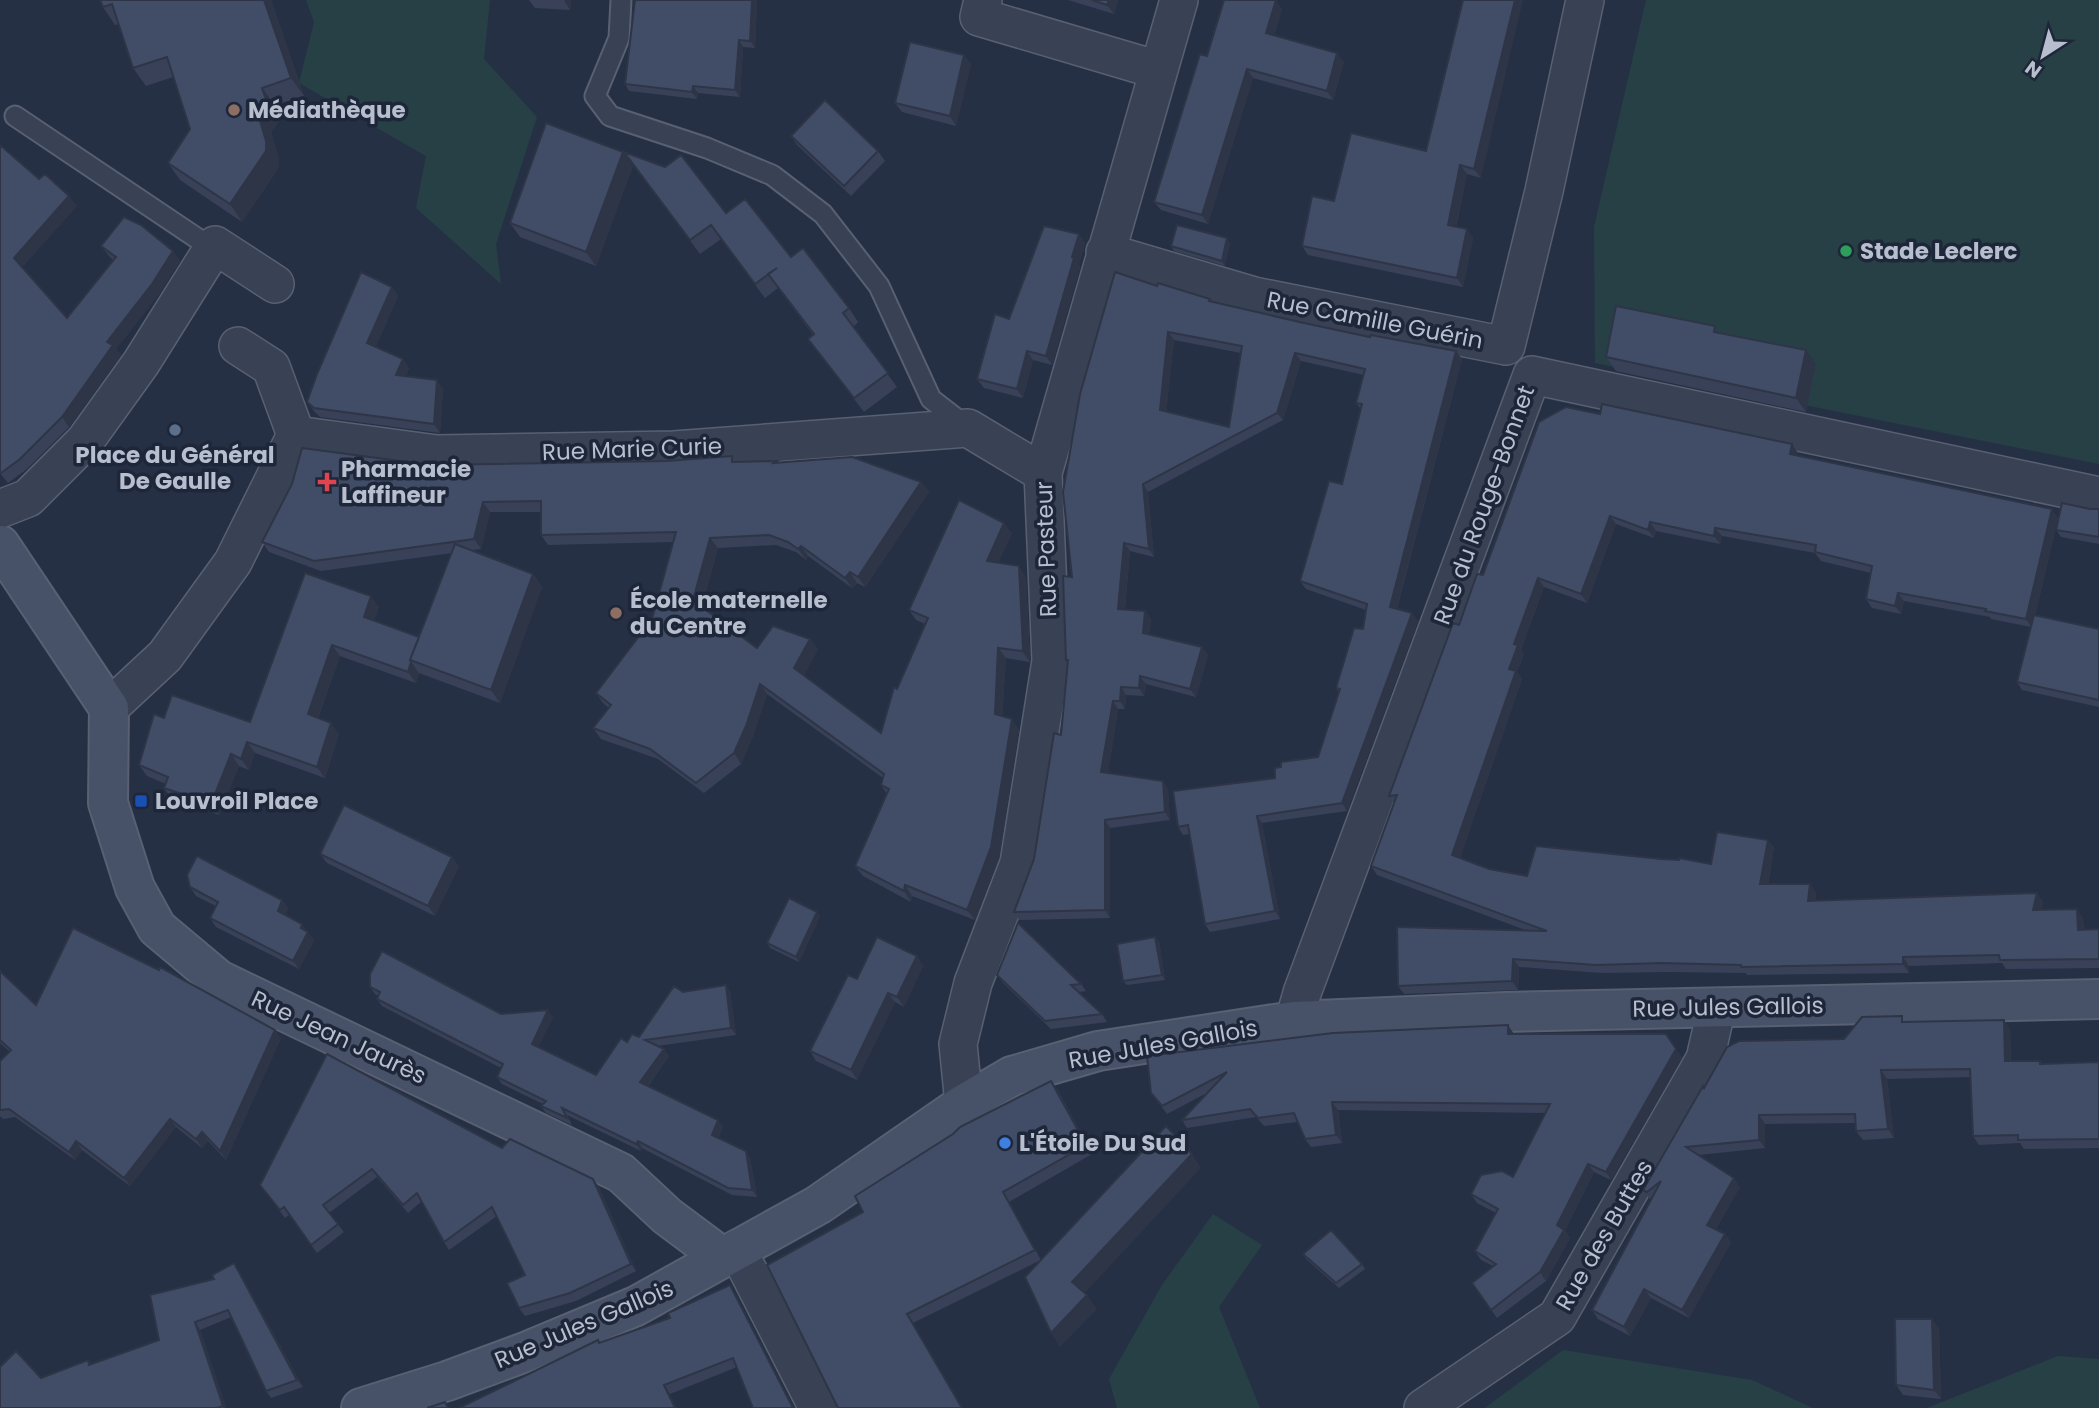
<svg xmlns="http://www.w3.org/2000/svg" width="2099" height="1408" font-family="Poppins,sans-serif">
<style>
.green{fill:#274046}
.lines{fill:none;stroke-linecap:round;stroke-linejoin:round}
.lane-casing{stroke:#586072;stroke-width:23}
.street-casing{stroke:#586072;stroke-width:40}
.secondary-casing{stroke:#586072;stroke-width:42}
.lane{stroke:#394254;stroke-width:19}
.street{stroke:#394254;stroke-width:37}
.secondary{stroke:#475168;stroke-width:38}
.wall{fill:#384158;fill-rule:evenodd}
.shaded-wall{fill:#2e3547}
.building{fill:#414c66;stroke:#2e3547;stroke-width:2;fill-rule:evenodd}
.education-dot{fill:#8d6e63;stroke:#1e273a;stroke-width:2.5}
.leisure-dot{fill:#2e9e5b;stroke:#1e273a;stroke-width:2.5}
.service-dot{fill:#5c6f8a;stroke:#1e273a;stroke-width:2.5}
.health-dot{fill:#e0444e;stroke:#1e273a;stroke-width:2.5}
.transit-dot{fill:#1a4fb4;stroke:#1e273a;stroke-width:2.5}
.shop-dot{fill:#3f7fe0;stroke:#1e273a;stroke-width:2.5}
.labels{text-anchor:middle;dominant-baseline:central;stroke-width:7;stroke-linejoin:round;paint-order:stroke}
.poi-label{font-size:23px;font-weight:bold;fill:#b7bece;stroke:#1e273a;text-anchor:start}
.street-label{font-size:23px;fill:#b7bece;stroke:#1e273a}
</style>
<rect width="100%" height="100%" fill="#253045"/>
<path class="green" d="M306,0h184l-6,59 53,58 -41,127 5,40 -85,-76 10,-52 -127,-73 15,-61z
M1646,0h453v464l-504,-101 -1,-136z
M1213,1214l49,31 -43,62 41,101h-143l-8,-29 53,-94z
M1563,1350l189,30 61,28h-328z
M2058,1356l41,3v49h-172z"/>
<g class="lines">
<defs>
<path id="lane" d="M621,0l-2,38 -24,58 15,20 97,32 65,27 51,39 56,72 52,113 35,27
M15,116l198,133"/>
<path id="street" d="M983,0l-4,17 179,53
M1105,252l149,44 252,50
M1506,346l38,-155 41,-191
M1532,375l567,121
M296,435l141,19 237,-4 294,-22 75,45
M0,509l28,-11 57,-57 56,-78 74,-118 60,39
M109,708l56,-52 68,-94 63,-127 -25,-68 -33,-21
M1294,1021l8,-28 230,-618
M964,1104l-6,-60 15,-61 46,-120 32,-202 -8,-188 136,-473
M737,1249l81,159
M1423,1408l134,-91 148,-258 12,-52"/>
<path id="secondary" d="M0,545l109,163 -1,95 27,85 22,40 62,52 402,193 46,43 55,41
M361,1408l86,-27 81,-30 108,-45 182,-101 146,-101 48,-28 86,-25 196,-30 212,-9 593,-13"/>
</defs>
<use href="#lane" class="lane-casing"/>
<use href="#street" class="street-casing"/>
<use href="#secondary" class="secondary-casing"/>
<use href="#lane" class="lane"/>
<use href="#street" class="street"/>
<use href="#secondary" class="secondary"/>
</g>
<path class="wall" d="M100,0h171l33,96 -29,9 5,15 -9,12 8,27 -1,10 -36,53 -62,-42 -12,-17 22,-34 -17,-52 -27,9 -13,-18 -14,-44 -4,1 -12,-18z
M529,0h42l-1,10 -35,-2z
M635,0h122l-2,48 -12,-1 -3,50 -42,-4 -1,6 -68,-8 -4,-7z
M1068,0h50l-4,14z
M1463,0l18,178 -14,-4 -11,53 17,11 -10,49 -155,-32 -6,-9 124,-95z
M1282,9l-8,27 70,26 -11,38 -80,-22 -45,146 -47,-14 -7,-8 53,-146z
M964,55l7,9 -15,62 -54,-14 -7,-9z
M791,136l87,15 7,10 -34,35 -54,-51z
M0,145l39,34 38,27 -55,61 45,51 46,-58 -4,-4 -8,-10 72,5 7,10 -21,33 -43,55 5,6 -52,72 -42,42 -19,14 -8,-10z
M623,152l10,14 -37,100 -76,-29 -10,-14z
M624,152l102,61 65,44 58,51 9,14 -5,5 44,60 -33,25 -56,-73 5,-4 -35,-47 -13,10 -44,-59 -21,15z
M1079,234l6,9 -6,21 1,3 -28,98 -19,-5 -10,38 -39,-10 -7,-9 32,-60z
M1230,243l-5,23 -51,-15 -3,-5z
M1157,286l55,16 250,57 -65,250 21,12 -71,190 -85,12 18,96 -70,13 -5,-8 -16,-90 -6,1 -5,-8 140,-70 21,-65 -3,-4 27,-59 3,-19 -60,-21 -6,-8 42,-97 19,-75 -5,-6 8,-28 -63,-14 -18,59 -135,72 6,65 -24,-6 -5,58 20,2 6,8 -2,15 53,13 6,8 -12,42 -50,-13 -2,12 -18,-1 -1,14h-7l-10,64 60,16 2,31 -60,8v90l-91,2 -5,-8 20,-53 27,-124 7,-72 -2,-3 6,-83zM1174,340l67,13 -12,74 -63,-16z
M392,287l6,9 -22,50 27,13 6,9 -3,8 37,13 -3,44 -120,-16 -6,-6 -7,-9z
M1720,333l96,31 -10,48 -190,-41 -10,-14z
M1600,414l192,30 6,9 -1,3 261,62 -23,98 64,13v78l-77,-17 -5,-8 14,-55 -40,-8 -1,-2 -86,-16 -3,13 -29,-6 -6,-9 5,-26 -50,-12 -6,-8 -93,-17 -2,8 -64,-13 -2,7 -38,-14 -29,79 -43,-16 -23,63 3,4 -7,18 5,7 -62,179 29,11 38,7 134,-17 50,5 57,-24 6,8 -6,36h42l6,9 -1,8 222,-8 6,9 -2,8 42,8 1,12 15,-1v39l-93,1 -4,-6 -93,3v7l-162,2 -1,-2 -78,-1 -66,1 -83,-6 -1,23 -114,4 -6,-8 130,-55 -151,-56 -6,-9 23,-63 -5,-7 70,-171 24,-50z
M777,461l2,2 142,19 8,10 -64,95 -8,-4 -5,5 -44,-32 -2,4 -10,-8 -20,-7 -58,3 -16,58 55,42 53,-9 8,10 -14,26 77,58 16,-44 28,-65 -9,-4 -7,-10 103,-77 -14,30 28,14 4,83v2l-24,-4 -4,58 17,13 -20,129 -24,62 -63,-24 -1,6 -48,-26 -8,-10 32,-72 -6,-9 2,-7 -116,-84 -14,42 -12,28 -37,29 -46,-34 -57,-20 -8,-11 16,-20 -6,-5 -7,-10 56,-74 21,-77 -125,3 -7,-10v-23h-51l-9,37 -9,1 61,24 9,13 -42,116 -81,-30 -3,10 -76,-27 -22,62 21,16 -14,44 -70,-25 -6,17 -10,-4 -20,49 -47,-16 -8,-11 2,-4 -19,-8 -8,-11 25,-47 86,4 55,-149 74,34 -5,14 45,16 33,-84 -131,18 -52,-19 -7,-10 168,-77z
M2090,509h9v35l-38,-7 -5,-7z
M320,854l139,12 -24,50 -108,-53z
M190,887l92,13 6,8 -3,7 17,9 12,16 -15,29 -83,-42 -6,-9 6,-12 -20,-10z
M817,912l3,4 -21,46 -29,-14 -3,-5z
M1159,941l6,39 -38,5 -4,-4z
M917,956l6,10 -19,41 -9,-5 -38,78 -41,-19 -6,-10 47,-72z
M0,971l36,34 245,33 -55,122 -18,-19 -6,7 -26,-21 -46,59 -48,-36 -7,10 -60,-43 -12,2 -3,-3v-55l9,-10 -9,-8z
M997,975l84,9 5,7 -7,1 23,22 5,8 -56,7 -48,-46z
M726,985l4,7 6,43 -79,11 12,10 -21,30 70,34 5,7 -5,11 32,20 7,39 -25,-2 -90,-47 -1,3 -74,-36 5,10 -26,-12 -5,-7 2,-2 -41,-20 -5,-7 4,-9 -119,-62 -5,-7 2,-3 -4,-2 -5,-7 131,27 52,3 -15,30 58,28 31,-33 12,-5 44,-45z
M1906,1022l104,7 1,32h29l2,3 57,-2v86l-75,1 -4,-6 -41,2 -6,-9 -2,-59 -84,2 7,59 -31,2 -7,-9v-8l-91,1v24l-66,7 41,32 -24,42 9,5 6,8 -42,76 -38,-20 -21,38 -32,-17 -6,-9 59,-111 -2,-1 -6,-8 61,-102 140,-49z
M1514,1034l168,23 -71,123 -17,-8 -29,58 5,8 -24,43 -49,37 -25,-35 21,-17 -12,-6 -6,-9 21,-38 -19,-10 -6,-9 42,-17 33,-64 -208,-3 4,33 -31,4 -6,-8 -8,-17 -33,4 -8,-9 -69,11 -5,-8 23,-26 -38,20 -16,-21 -4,-37z
M1058,1090l34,64 -83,48 32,58 -128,63 -75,85 25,-196z
M502,1148l97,39 37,84 -60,30 -51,15 -6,-8 6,-33 -28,-59 -48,34 -5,-8 -22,-41 -14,12 -31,-36 -48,36 15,19 -27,21 -28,-38 -4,3 -25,-33z
M1303,1254l59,10 3,5 -26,19 -33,-29z
M234,1263l5,8 64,116 -32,11 -5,-7 -35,-74 -31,13 26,78h-226l41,-30 47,-18 3,4 68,-24 55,-61z
M736,1294l1,73 -67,27 -70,-51z
M1939,1328l2,71 -38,-4 -7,-10z"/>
<path class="shaded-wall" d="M264,0h7l33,96 -13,-18z
M564,0h7l-1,10z
M752,0h5l-2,48 -5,-7z
M1109,0h9l-4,14 -7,-9z
M1276,0l6,9 -10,33 -6,-9z
M1515,0h8l-42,178 -7,-9z
M739,40l4,7 -3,50 -5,-7z
M1337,53l7,9 -11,38 -6,-9z
M964,55l7,9 -15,62 -6,-10z
M1247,69l6,9 -45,146 -6,-9z
M693,86l5,7 -1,6 -5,-7z
M262,88l13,17 5,15 -9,12 8,27 -1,10 -36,53 -12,-18 28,-90z
M623,152l10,14 -37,100 -10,-14z
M1460,165l7,9 -13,60 -6,-9z
M69,196l8,10 -56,62 -7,-10z
M1467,229l6,9 -10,49 -6,-9z
M1079,234l6,9 -6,21 1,3 -28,98 -6,-9z
M1227,238l3,5 -5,23 -3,-5z
M173,251l7,10 -21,33 -43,55 5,6 -52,72 -7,-10 45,-75z
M392,287l6,9 -24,55 -7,-8z
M1168,332l6,8 -8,77 -6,-7z
M1806,350l10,14 -10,48 -10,-14z
M1027,351l6,9 -10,38 -6,-9z
M1456,351l6,8 -67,256 -5,-8z
M1295,353l6,8 -18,59 -6,-7z
M403,359l6,9 -7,16 -6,-9z
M437,380l6,9 -3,44 -6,-9z
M1792,444l6,9 -2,10 -6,-9z
M921,482l8,10 -64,95 -7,-10z
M1143,484l5,8 6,65 -5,-8z
M483,502l7,10 -9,37 -7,-10z
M2052,509l6,9 -26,110 -6,-9z
M1610,516l6,8 -29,79 -6,-9z
M1650,522l6,9 -2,7 -6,-8z
M1004,523l8,10 -17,38 -8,-10z
M1715,528l7,8 -2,8 -6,-8z
M710,538l8,10 -17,62 -8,-10z
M1124,543l6,8 -6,66 -6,-8z
M801,546l7,10 -2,4 -8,-11z
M1019,566l7,11 4,85 -8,-11z
M850,572l7,11 -5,5 -7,-10z
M533,574l9,13 -42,116 -9,-13z
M1538,578l6,9 -23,63 3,4 -7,18 5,7 -64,185 -6,-9 57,-186 5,-25z
M1898,593l6,8 -3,13 -6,-8z
M371,596l8,11 -7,21 -8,-11z
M1145,611l6,8 -2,22 -6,-8z
M1412,613l6,8 -71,190 -5,-8z
M810,639l8,10 -16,30 -8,-11z
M332,645l8,11 -25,69 -7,-11z
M1202,647l6,8 -12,42 -6,-8z
M998,648l8,10 -4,66 -7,-10z
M411,662l8,11 -3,10 -8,-11z
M1140,676l6,8 -2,12 -5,-8z
M760,684l7,10 -14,42 -12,28 -7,-11z
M1121,687l5,8 -1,14 -5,-8z
M1113,701l5,8 -11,71 -6,-8z
M1012,719l7,10 -20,129 -24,62 -8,-10z
M331,723l8,11 -14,44 -8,-11z
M247,742l8,11 -6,17 -8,-11z
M231,754l8,12 -20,49 -8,-11z
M1163,781l5,8 2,31 -5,-8z
M1257,816l5,7 18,96 -5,-8z
M1105,820l5,8v90l-5,-8z
M1768,840l6,8 -8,45 -6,-9z
M452,857l7,9 -24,50 -7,-10z
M1810,884l6,9 -2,17 -6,-9z
M905,885l7,11 -1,6 -7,-11z
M2037,893l6,9 -4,17 -6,-9z
M282,900l6,8 -4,11 -6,-8z
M2077,909l6,9 1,20 -6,-8z
M817,912l3,4 -21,46 -3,-5z
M302,924l12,16 -15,29 -6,-8z
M1155,937l4,4 6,39 -3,-5z
M917,956l6,10 -19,41 -7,-10z
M1903,957l6,9v7l-6,-9z
M1513,959l6,8 -1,23 -6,-9z
M726,985l4,7 6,43 -5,-7z
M888,993l7,9 -38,78 -6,-10z
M548,1010l5,7 -17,34 -4,-7z
M2004,1020l6,9 1,41 -6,-9z
M1508,1025l6,9h-6z
M275,1030l6,8 -55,122 -6,-9z
M664,1049l5,7 -24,33 -5,-7z
M1676,1049l6,8 -71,123 -5,-8z
M1881,1070l6,9 7,59 -6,-9z
M1051,1081l7,9 34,64 -6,-9z
M1332,1102l6,8 4,33 -6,-8z
M1759,1115l6,9v24l-6,-8z
M170,1119l6,8 -46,59 -6,-8z
M718,1120l5,7 -6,14 -5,-6z
M202,1132l6,9 -6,7 -6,-9z
M76,1141l6,9 -7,10 -6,-8z
M638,1141l4,7 -1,3 -5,-7z
M746,1151l4,7 7,39 -5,-7z
M1192,1154l9,14 -119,128 -10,-14z
M1588,1164l6,8 -29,58 5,8 -24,43 -6,-9 17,-47z
M1734,1178l6,9 -26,46 -7,-8z
M593,1179l6,8 37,84 -5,-7z
M1725,1234l6,8 -42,76 -7,-8z
M234,1263l5,8 64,116 -6,-7z
M730,1285l6,9 58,114h-1z
M1644,1289l7,9 -21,38 -6,-9z
M1087,1295l10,14 -37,38 -9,-14z
M907,1314l6,9 50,85h-1z
M1932,1319l7,9 2,71 -7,-9z
M195,1322l5,8 26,78h-2l-1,-2z
M664,1385l6,9 7,14h-2z"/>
<path class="building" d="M100,0h164l27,78 -29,10 5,14 -9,12 8,27v10l-36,53 -62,-41 22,-34 -23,-72 -34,11 -21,-64 -9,3z
M635,0h117l-2,41 -11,-1 -4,50 -42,-4 -1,6 -67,-8z
M1092,0h17l-2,5z
M1224,0h52l-10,33 71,20 -10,38 -80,-22 -45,146 -48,-13 46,-148 7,2z
M1463,0h52l-41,169 -14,-4 -12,60 19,4 -10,49 -155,-32 10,-50 22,5 17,-68 75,18z
M910,42l54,13 -14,61 -55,-13z
M825,100l53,51 -34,35 -53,-50z
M546,123l77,29 -37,100 -76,-29z
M0,145l39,34 6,-5 24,22 -55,62 53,60 49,-61 -15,-11 23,-29 17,8 32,26 -21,33 -45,58 6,3 -51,72 -42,42 -19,14 -1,-1z
M624,152l41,15 16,-12 45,58 19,-14 46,58 12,-9 46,60 -6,5 45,60 -34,25 -46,-59 6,-5 -46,-60 9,-6 -22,16 -44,-59 -21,15z
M1177,225l50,13 -5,23 -51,-15z
M1044,226l35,8 -7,23 2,1 -28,98 -19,-5 -10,38 -40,-10 18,-65 14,5z
M361,272l31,15 -25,56 36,16 -7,16 41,5 -3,44 -120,-16 -7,-6 10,-28z
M1115,272l42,14 1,-3 52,16 -1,2 95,22 66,14 1,-2 85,16 -66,256 22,6 -70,190 -85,13 18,95 -70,13 -17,-99 -10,2 -5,-36 102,-13v-10l6,-1v-5l37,-5 22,-68 -4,-1 18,-60 9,1 4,-25 -67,-23 29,-100 13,3 20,-80 -6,-1 9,-34 -70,-16 -18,60 -134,71 6,65 -25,-6 -6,66 27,2 -2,22 59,14 -12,42 -50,-13 -1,12 -18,-1 -1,14h-7l-12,71 62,9 2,31 -60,8v90l-91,2 20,-53 20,-126 7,2 7,-75h-2l-3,-84 9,1 -9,-85 17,-98zM1168,332l74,14 -13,81 -69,-17z
M1616,306l99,20 -1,6 92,18 -10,48 -190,-41z
M1602,404l190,40 -2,10 262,55 -26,110 -41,-8 1,-2 -88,-16 -3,13 -29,-7 6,-33 -57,-14 1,-7 -101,-17 -1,8 -64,-14 -2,8 -38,-14 -29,78 -43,-16 -24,66 4,1 -9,24 7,2 -64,184 37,14 38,7 9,-30 125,13 18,1v-2l32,6 6,-32 51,8 -8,44h50l-2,17 229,-8 -4,17 44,-1 1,21 21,-1v30l-99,1 -1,-5 -96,2v7l-162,3v-2l-79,-2 -66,2 -83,-6 -1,22 -114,5 -1,-59 150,4 -176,-65 26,-71 -8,1 64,-173 6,2 18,-51 6,1 56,-153 27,-15 34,7z
M302,448l128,17 237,-4 65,-5v6l45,-1 -3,2 78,-6 69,25 -63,95 -8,-5 -5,6 -44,-32 -3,3 -10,-7 -19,-7 -59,3 -17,62 64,48 16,-22 37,13 -16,29 87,65 13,-46 3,2 31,-71 -19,-8 50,-110 45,23 -17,38 32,5 4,83 -1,2 -24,-3 -3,66 17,5 -21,128 -24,63 -62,-25 -1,6 -49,-25 34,-77 -8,-4 3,-11 -124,-90 -14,42 -12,27 -38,30 -46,-34 -57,-21 18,-23 -15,-12 56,-74 24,-87 -135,3v-34l-58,1 -9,37 -160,22 -52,-19 30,-58z
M2062,503l28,6h9v28l-43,-7z
M455,544l78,30 -42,116 -81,-30z
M305,573l66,23 -7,21 55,20 -9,23 1,2 -3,10 -76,-27 -24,69 23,9 -14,44 -70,-25 -6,17 -10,-5 -20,50 -47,-16 4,-11 -29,-12 15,-51 10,4 8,-23 78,27z
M2034,615l65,14v71l-82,-18z
M344,805l108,52 -24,49 -108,-52z
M197,856l85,44 -4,11 24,13 -1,4 7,4 -15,29 -83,-43 8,-16 -28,-15 -3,-12z
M789,898l28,14 -21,45 -29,-14z
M1018,923l63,61 -10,1 31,29 -57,7 -48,-46z
M73,928l86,42 1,-3 115,63 -55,121 -18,-19 -6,7 -26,-20 -46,59 -48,-37 -7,11 -60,-43 -9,1v-49l11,-11 -11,-10v-69l36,34z
M877,937l40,19 -20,41 -9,-4 -37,77 -41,-19 38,-76 9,4z
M1155,937l7,38 -39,6 -6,-37z
M382,951l119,63 47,-4 -16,34 64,31 25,-37 6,4 5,-8 7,3 35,-51 9,6 43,-7 5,43 -86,12 19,9 -24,33 78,38 -6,15 34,16 6,39 -24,-2 -90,-47 -2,3 -74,-36 5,10 -26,-12 5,-5 -49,-24 6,-13 -126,-65 3,-7 -10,-5v-13z
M1902,1016v6l102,-2 1,41h35v3l59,-2v77l-81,1v-5l-45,1 -3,-67 -89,1 7,59 -32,2 -1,-17 -96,1v25l-73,7 48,31 -27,47 18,9 -43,76 -38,-21 -20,38 -32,-17 69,-129 -14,11 -4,-2 60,-104 1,2 23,-41 12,-6 105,-2 18,-22z
M1508,1025v9h158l10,15 -70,123 -18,-8 -31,61 7,5 -24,42 -49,38 -19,-27 24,-19 -21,-13 23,-42 -27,-15 10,-19 21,-4 11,6 37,-73 -218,-2 4,33 -31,4 -11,-26 -36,5 -8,-9 -68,11 45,-48 -65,34 -11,-13 -4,-37 186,-23z
M327,1054l175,94 8,-9 83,40 38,85 -61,29 -51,15 -12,-25 18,-8 -33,-68 -48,35 -27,-49 -14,12 -31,-36 -49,36 15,19 -27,21 -27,-38 -4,3 -20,-25z
M1051,1081l35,64 -83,47 32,58 -128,64 55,94h-124l-71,-143 96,-53 -8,-16 98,-62 7,-7z
M1166,1126l26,28 -120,128 15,13 -36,38 -26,-56z
M1331,1230l31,34 -26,19 -33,-29z
M234,1263l63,117 -31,11 -38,-81 -33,12 28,84 -6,2h-217v-41l16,-16 25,27 47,-18 1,5 70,-25 -9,-45 64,-16 -2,-4z
M730,1285l63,123h-40l-20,-50 -69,27 11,23h-216l139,-68 1,3 71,-25 -2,-5z
M1895,1319h37l2,71 -38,-5z
M445,1402l3,6h-21z"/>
<g class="education-dot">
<circle cx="234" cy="110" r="7"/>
<circle cx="616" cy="613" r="7"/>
</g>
<circle class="leisure-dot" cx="1846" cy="251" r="7"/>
<circle class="service-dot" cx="175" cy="430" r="7"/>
<path class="health-dot" d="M323.5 471.5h7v7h7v7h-7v7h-7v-7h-7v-7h7z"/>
<rect class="transit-dot" x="134" y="794" width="14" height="14" rx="3.5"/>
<circle class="shop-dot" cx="1005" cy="1143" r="7"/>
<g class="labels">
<g class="poi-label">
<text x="248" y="110">Médiathèque</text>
<text x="1860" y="251">Stade Leclerc</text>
<text x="175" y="455" text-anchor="middle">Place du Général<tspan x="175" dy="26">De Gaulle</tspan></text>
<text x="341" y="469">Pharmacie<tspan x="341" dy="26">Laffineur</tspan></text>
<text x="630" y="600">École maternelle<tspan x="630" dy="26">du Centre</tspan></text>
<text x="155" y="801">Louvroil Place</text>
<text x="1019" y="1143">L'Étoile Du Sud</text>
</g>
<g class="street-label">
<text transform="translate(1375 320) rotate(11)">Rue Camille Guérin</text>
<text transform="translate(632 449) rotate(-2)">Rue Marie Curie</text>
<text transform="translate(1484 505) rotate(-70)">Rue du Rouge-Bonnet</text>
<text transform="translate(1046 549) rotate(-92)">Rue Pasteur</text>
<text transform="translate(1728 1007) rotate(-1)">Rue Jules Gallois</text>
<text transform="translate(339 1037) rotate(25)">Rue Jean Jaurès</text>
<text transform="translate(1163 1044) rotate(-10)">Rue Jules Gallois</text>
<text transform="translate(1604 1235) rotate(-60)">Rue des Buttes</text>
<text transform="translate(584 1324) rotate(-23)">Rue Jules Gallois</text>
</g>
</g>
<g transform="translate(2043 56) rotate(216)" stroke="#1e273a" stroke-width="5" paint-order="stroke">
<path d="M0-5L12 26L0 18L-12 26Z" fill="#b7bece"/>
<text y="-10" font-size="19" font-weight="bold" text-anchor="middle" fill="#b7bece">N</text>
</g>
</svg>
